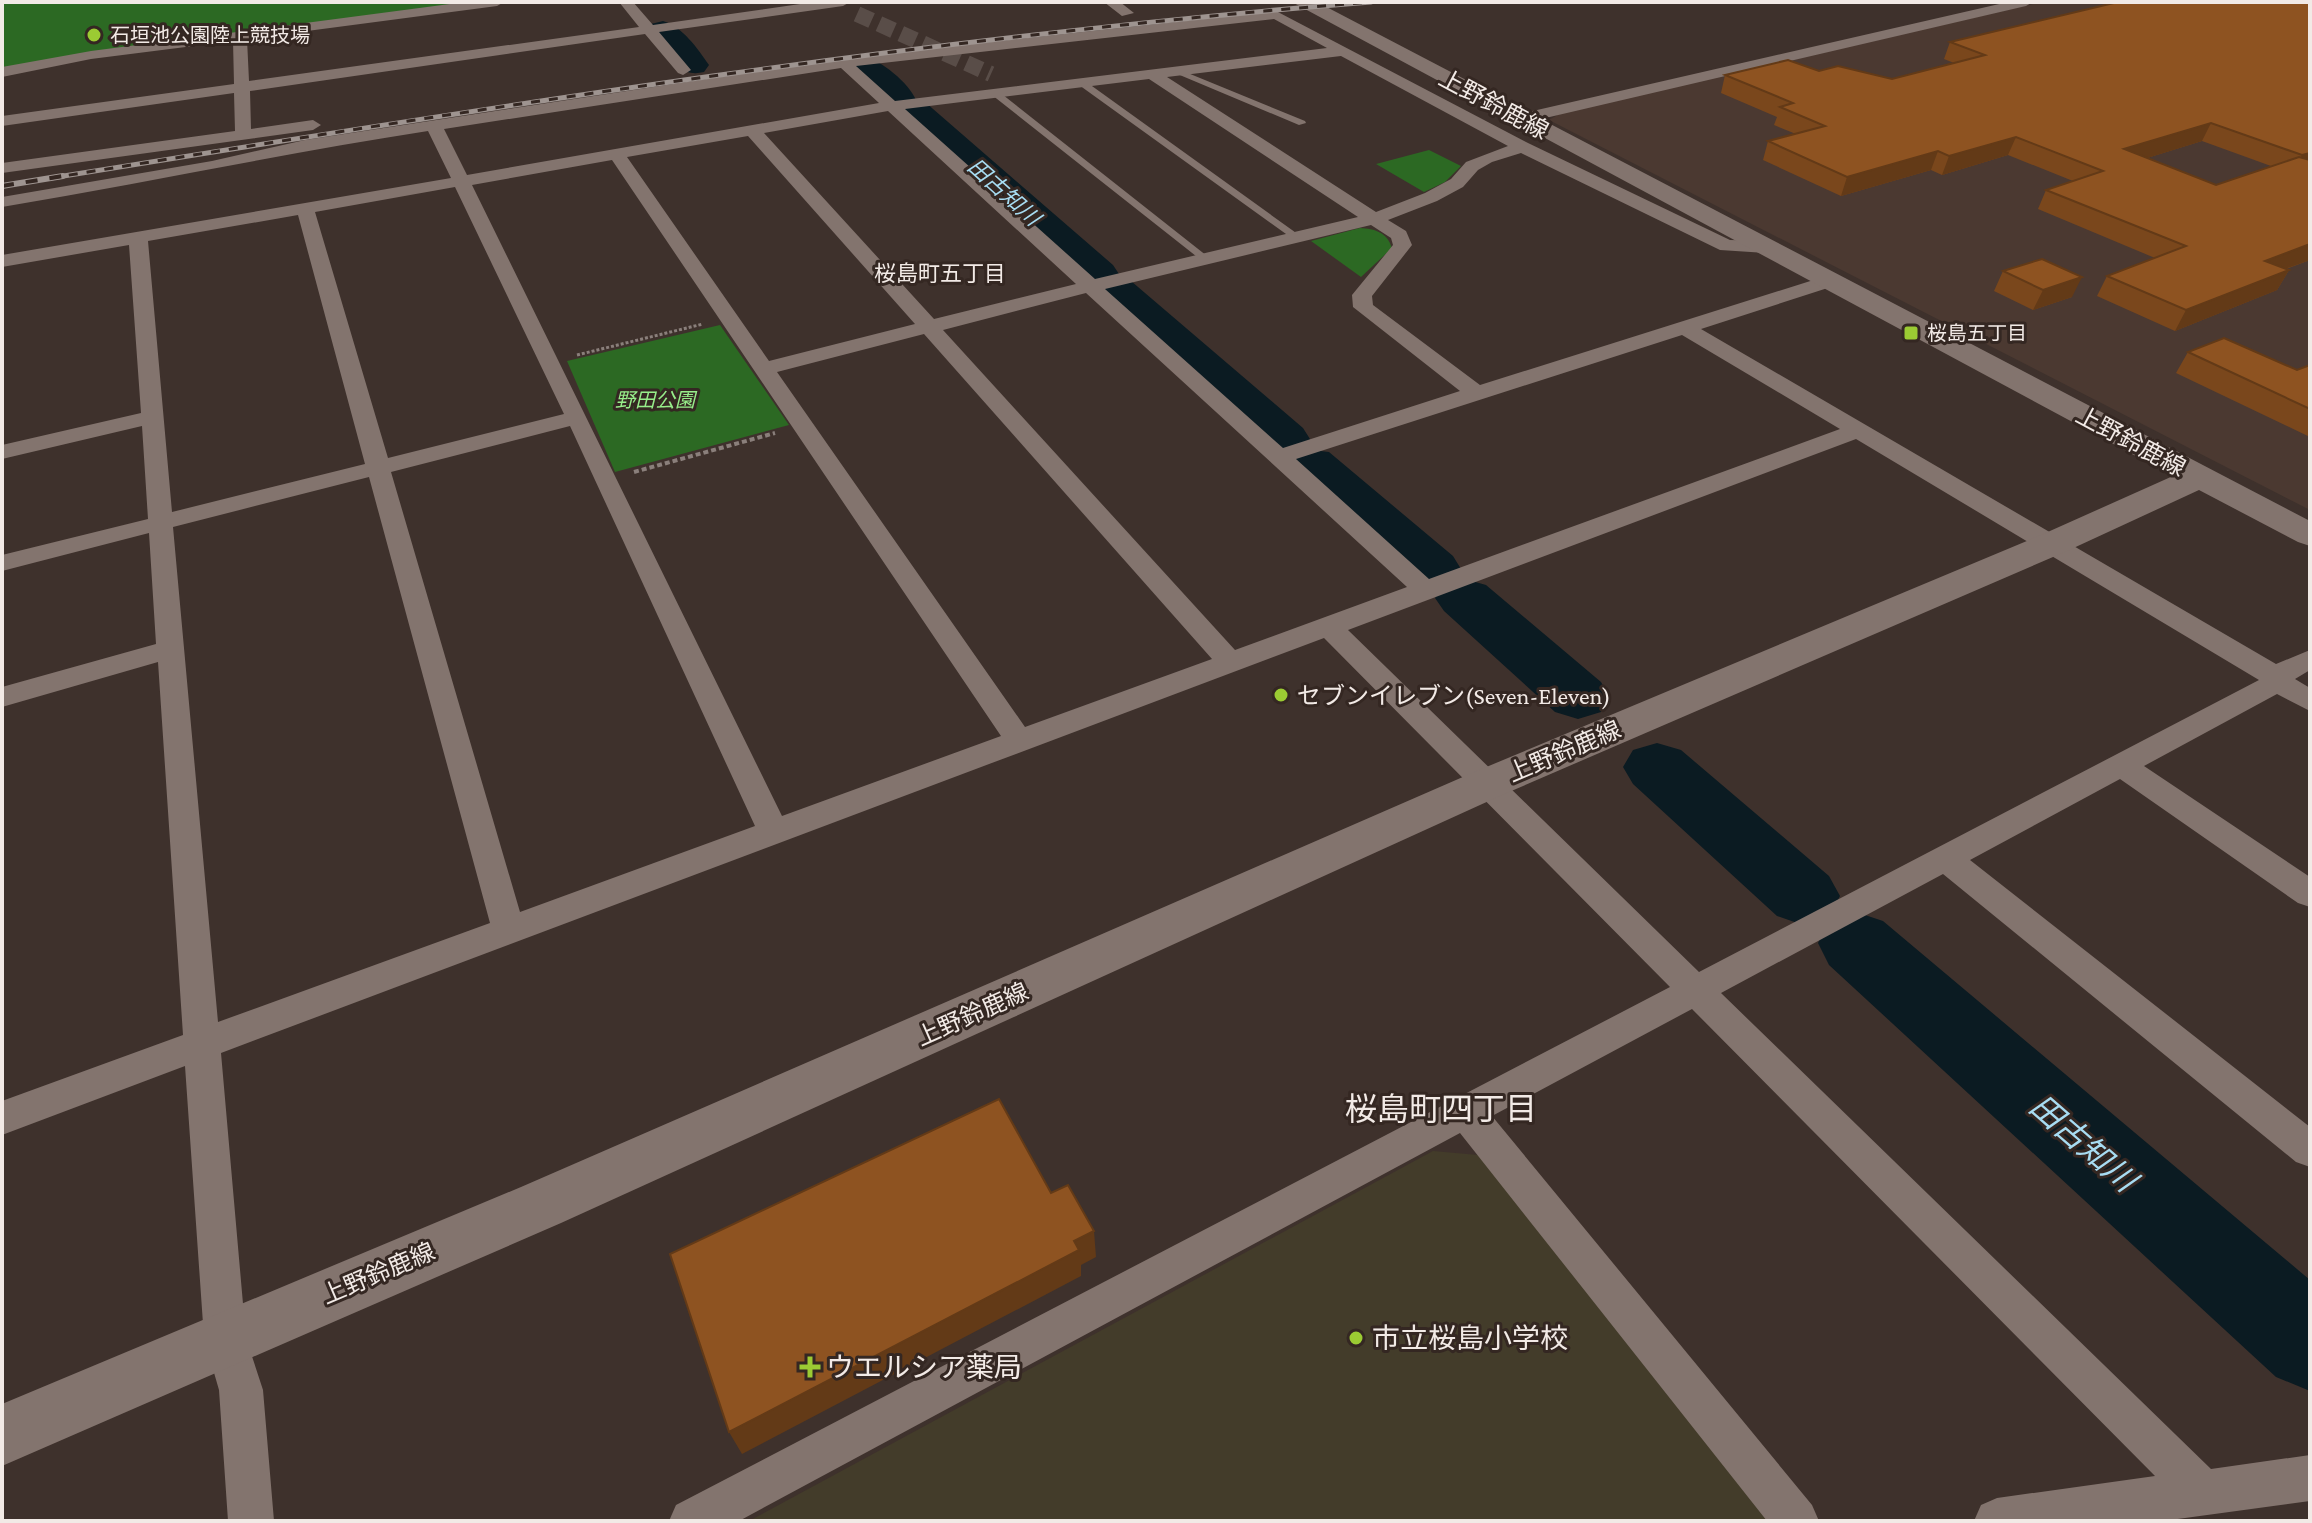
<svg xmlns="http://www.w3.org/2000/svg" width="2312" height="1523" font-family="'Crimson Pro','Noto Sans JP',serif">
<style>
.built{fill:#4b3931}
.education{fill:#433c2a}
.green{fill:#2c6923}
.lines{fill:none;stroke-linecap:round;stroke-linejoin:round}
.river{fill:#0b1b22;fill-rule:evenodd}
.street-tunnel{stroke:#594d48;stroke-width:16;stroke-dasharray:16 8;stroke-linecap:butt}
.path-far1{stroke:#8a7f7b;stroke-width:3;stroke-dasharray:3 2;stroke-linecap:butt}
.path{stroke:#8a7f7b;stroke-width:4;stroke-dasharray:5 3;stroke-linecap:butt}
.lane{fill:#83746e;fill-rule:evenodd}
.street{fill:#83746e;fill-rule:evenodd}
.secondary{fill:#83746e;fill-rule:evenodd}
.rail-far1-casing{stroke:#9e9490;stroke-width:5}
.rail-casing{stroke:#9e9490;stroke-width:6}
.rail-far1{stroke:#342722;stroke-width:3;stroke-dasharray:9;stroke-linecap:butt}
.rail{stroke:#342722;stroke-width:4;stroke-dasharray:12;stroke-linecap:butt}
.wall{fill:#7a471c;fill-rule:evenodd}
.shaded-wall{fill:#633a17}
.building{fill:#8e5321;stroke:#633a17;stroke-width:2}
.poi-dot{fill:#9bcb33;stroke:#342722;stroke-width:3}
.labels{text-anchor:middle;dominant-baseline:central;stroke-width:6;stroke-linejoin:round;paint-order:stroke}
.far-poi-label{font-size:20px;fill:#f2eae6;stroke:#342722;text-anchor:start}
.far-park-label{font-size:20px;font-style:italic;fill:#97ed8a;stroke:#342722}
.far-water-label{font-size:22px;font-style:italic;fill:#a7dcf2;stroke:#342722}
.far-neighbourhood-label{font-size:22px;fill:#f2eae6;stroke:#342722}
.street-label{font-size:24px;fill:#f2eae6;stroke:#342722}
.poi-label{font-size:24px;fill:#f2eae6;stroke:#342722;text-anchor:start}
.near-poi-label{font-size:28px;fill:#f2eae6;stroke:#342722;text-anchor:start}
.near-neighbourhood-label{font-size:32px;fill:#f2eae6;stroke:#342722}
.near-water-label{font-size:32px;font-style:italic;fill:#a7dcf2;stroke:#342722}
</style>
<rect width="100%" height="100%" fill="#3e312c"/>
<path class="built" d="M2042,2h268v508l-761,-390 12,-7z"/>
<path class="education" d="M1433,1151l45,4 291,366h-1020z"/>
<path class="green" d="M2,2h478l-478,68z
M1429,150l32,16 -16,16 -21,10 -48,-28z
M1360,228c15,1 27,4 32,20l-31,29 -50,-36z
M720,325l69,100 -174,47 -48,-111z"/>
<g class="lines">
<path class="river" d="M663,21c19,5 35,28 46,44l-5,7c-28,7 -43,-20 -57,-41l4,-7z
M863,56c18,4 46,27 53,44l9,2 188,163 6,9 -2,4 14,3 172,147 7,11 -6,10 25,3 124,104 8,13 -8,13 -21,5 -21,-5 -120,-108 -8,-11 7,-10 -25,-3 -166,-149 -7,-10 3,-4 -14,-4 -182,-165 -4,-9c-18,-5 -39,-28 -49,-43l5,-7z
M1465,579l21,6 115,97 9,15 -9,15 -23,7 -23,-7 -111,-101 -9,-13 9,-13z
M1657,743l24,7 148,126 11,20 -11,20 -26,9 -26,-9 -144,-132 -10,-17 10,-17z
M1856,912l27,9 427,359v111l-34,-14 -447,-412 -11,-22 11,-22z"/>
<path class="street-tunnel" d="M857,14l134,60"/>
<path class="path-far1" d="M577,355l126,-31"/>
<path class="path" d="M634,472l141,-39"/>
<path class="lane" d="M1178,69l127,52 1,2 -7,2 -124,-52z
M1079,81h6l214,154v4h-6l-214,-154z
M992,91h6l209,165v4h-6l-209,-165z"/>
<path class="street" d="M465,2h39l-7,4 -250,33 2,42 390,-54 -20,-25h14l20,23 161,-23h36l-7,4 -184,26 32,38 -8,5 -5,-2 -33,-39 -395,57 1,38 62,-9 8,5 -8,5 -311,43v-10l233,-32 -1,-38 -232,33v-10l232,-32 -1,-43 -142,18 -89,18v-10l89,-16z
M1104,2h16l14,11 -12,3z
M2008,2h25l-7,4 -506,118 -8,-5 8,-5z
M1276,11l252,132 202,97 36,1 10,6 -10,6 -46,-3 -199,-97 -29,9 -14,8 -15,17 -26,14 -49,19 18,11 6,14 -40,51 1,9 107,80 343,-108h14l3,4 -3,4 -136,44 575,335 34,-14v20l-15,9 15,9v23l-33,-17 -133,72 166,111v30l-12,-4 -178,-124 -150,81 340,267v40l-14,-5 -353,-288 -222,119 490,476 99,-14v46l-147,20h-189l7,-16 16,-7 158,-22 -463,-467 -200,107 320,389 7,16h-52l-307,-388 -721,388h-70l7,-16 994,-518 -346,-349 -1103,415 25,285 17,52 11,131h-46l-9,-131 -15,-52 -19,-272 -183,69v-34l181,-66 -25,-373 -156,45v-20l154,-43 -7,-111 -147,38v-16l146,-36 -6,-93 -140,33v-14l139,-32 -12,-168 -127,22v-12l449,-77 -23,-47c-142,22 -284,52 -426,76v-10l210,-36 93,-21 539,-82zM1274,19l53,29 -432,53 -39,-35zM1341,56l167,90 -42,16 -15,17 -26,14 -49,19 -209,-135zM841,68l38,35 -412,72 -23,-46zM1149,79l209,138 -263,62 -190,-170zM888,111l188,173 -142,35 -170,-186zM748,136l167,188 -146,37 -142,-204zM612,160l389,576 -219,80 -310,-631zM455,187l109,227 -176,44 -73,-246zM298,215l67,249 -193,48 -24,-271zM1371,225l20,13 2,7 -41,50 1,12 107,84 -177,57 -178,-159zM1086,293l321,294 -172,63 -292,-320zM924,334l288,325 -187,68 -248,-355zM1682,335l158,94 -411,150 -133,-120zM570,426l185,400 -235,86 -129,-440zM1856,439l403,241 -560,292 -351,-342zM369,477l121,446 -272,99 -45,-495z"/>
<path class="secondary" d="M1292,2h25l993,519v25l-12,-4 -99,-52 -132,61 -565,244 -941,428 -559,243v-62l519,-217 951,-414 569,-238 132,-59z"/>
<defs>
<path id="rail-far1" d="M51,178c439,-71 876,-141 1320,-176"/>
<path id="rail" d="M2,186l61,-10"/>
</defs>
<use href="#rail-far1" class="rail-far1-casing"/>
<use href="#rail" class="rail-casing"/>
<use href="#rail-far1" class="rail-far1"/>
<use href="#rail" class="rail"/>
</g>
<path class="wall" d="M2310,2v258l-24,9 3,1 -12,20 -102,41 -78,-35 10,-20 48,-18 -117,-49 8,-19 27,-9 -65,-26 -66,20 -11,-5 -90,26 -78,-36 5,-19 28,-7 -22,-9 3,-8 -56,-24 4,-18 94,-4 73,8 62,-16 -10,-4 6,-17zM2202,141l69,25 -55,19 -69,-27z
M2003,271l69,26 -39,13 -39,-19z
M2188,352l109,18 13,-5v72l-134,-64z"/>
<path class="shaded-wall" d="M2211,123l-9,18 -87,27 9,-19z
M2016,137l-8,18 -66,20 7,-19z
M1938,151l-7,19 -90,26 6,-19z
M2310,153v15l-19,6 11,-19z
M2310,244v16l-56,20 11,-19z
M2289,270l-12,20 -102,41 11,-21z
M2082,277l-10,20 -39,13 10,-20z
M1094,1231l2,26 -15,8v11l-339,178 -13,-22z"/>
<path class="building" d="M2118,2h192v151l-8,2 -91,-32 -87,26 92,36 83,-28 11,3v84l-45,17 24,9 -103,40 -79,-34 79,-30 -140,-56 57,-19 -87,-34 -67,19 -11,-5 -91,26 -79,-36 57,-15 -45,-19 13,-4 -68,-28 63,-15 31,11 19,-5 54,13 93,-24 -35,-13z
M2042,259l40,18 -39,13 -40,-19z
M2224,338l73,32 13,-5v44l-122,-57z
M999,1099l52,94 17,-8 26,46 -20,10 5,9 -350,182 -59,-178z"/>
<g class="poi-dot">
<circle cx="94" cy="35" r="8"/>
<rect x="1903" y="325" width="16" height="16" rx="4"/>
<circle cx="1281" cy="695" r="8"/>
<circle cx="1356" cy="1338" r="8"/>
<path d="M806 1355h8v8h8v8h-8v8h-8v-8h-8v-8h8z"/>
</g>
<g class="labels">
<g class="far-poi-label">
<text x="110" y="35">石垣池公園陸上競技場</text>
<text x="1927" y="333">桜島五丁目</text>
</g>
<g class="far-park-label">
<text x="655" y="400">野田公園</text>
</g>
<g class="far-water-label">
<text transform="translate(1004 192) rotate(42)">田古知川</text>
</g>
<g class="far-neighbourhood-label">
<text x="940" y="273">桜島町五丁目</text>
</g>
<g class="street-label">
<text transform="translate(1494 104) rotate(28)">上野鈴鹿線</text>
<text transform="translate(2131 441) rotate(28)">上野鈴鹿線</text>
<text transform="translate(1564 751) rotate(-23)">上野鈴鹿線</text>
<text transform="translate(972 1014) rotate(-24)">上野鈴鹿線</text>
<text transform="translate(378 1273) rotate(-23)">上野鈴鹿線</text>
</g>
<g class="poi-label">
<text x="1297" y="695">セブンイレブン(Seven-Eleven)</text>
</g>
<g class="near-poi-label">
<text x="1372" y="1338">市立桜島小学校</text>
<text x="826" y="1367">ウエルシア薬局</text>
</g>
<g class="near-neighbourhood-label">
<text x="1441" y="1109">桜島町四丁目</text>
</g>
<g class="near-water-label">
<text transform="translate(2083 1143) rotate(41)">田古知川</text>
</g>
</g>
<rect width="2312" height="1523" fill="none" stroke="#f2eae6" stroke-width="8"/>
</svg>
